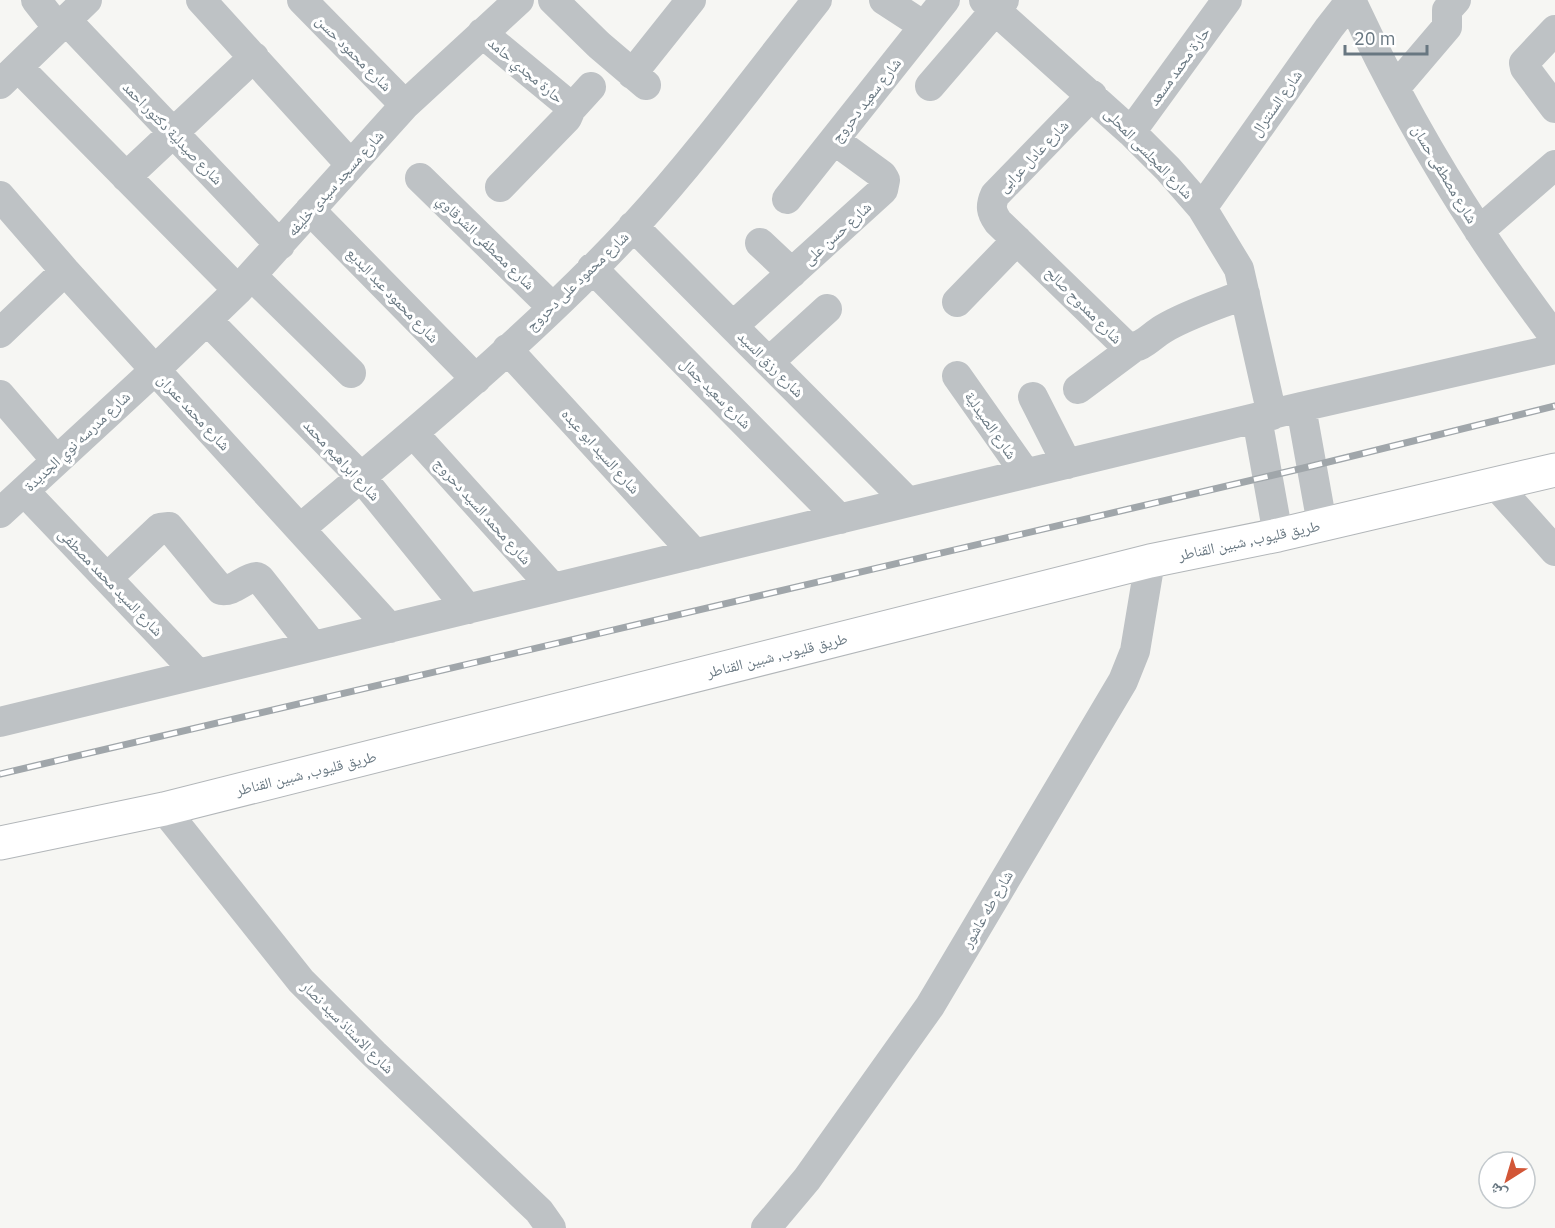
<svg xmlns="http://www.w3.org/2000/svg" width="1555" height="1228" font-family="'IBM Plex Sans','Noto Naskh Arabic',sans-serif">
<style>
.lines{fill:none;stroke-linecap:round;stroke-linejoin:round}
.major-casing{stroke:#b2b6b9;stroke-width:35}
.minor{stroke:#bec2c5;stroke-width:30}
.major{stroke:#fff;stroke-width:33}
.rail-casing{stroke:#a0a6aa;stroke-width:7}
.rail{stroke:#fff;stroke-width:4.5;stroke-dasharray:14;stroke-linecap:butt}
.labels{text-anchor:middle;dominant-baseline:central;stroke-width:6;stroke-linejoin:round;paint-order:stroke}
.street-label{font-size:15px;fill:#687781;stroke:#fff}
</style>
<rect width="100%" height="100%" fill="#f6f6f3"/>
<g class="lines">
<defs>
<path id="major" d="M0,843l164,-34 986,-248 128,-26 277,-65"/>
</defs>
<use href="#major" class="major-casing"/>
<path class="minor" d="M36,0l22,28
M201,0l149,164
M302,0l103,105
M553,0l46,45 47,40
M884,0l40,26
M984,0l147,132 37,37 34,39 37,61 33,146
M1351,0c37,80 79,156 127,229 24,38 51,73 77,109
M66,20l214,225
M1555,30l-31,33 1,5 30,40
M482,33l87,72 2,4 -4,9 -67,69
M18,67l220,223
M632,74l59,-74
M0,84l87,-84
M930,86l74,-86
M1395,88l52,-61v-17l9,-10
M1092,95l-97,100c-5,11 -4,17 3,27l129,125c15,2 24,-11 36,-18 25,-15 55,-24 82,-35
M571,109l20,-22
M1131,132l96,-132
M126,177l128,-120
M420,178l132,129
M0,196l65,75 325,357
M787,199l158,-199
M1202,208l127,-180 22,-28
M310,210l166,169
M633,226l275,276
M1479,231l76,-66
M760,243l32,30
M592,268l248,251
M252,276l99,97
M957,302l60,-62
M207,320l154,157 107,132
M733,326l150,-136 2,-10 -3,-5 -48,-35
M0,333l65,-62
M507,349l188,205
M769,362l58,-53
M957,376l69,98
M1078,389l55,-41
M0,395l56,65
M1033,397l34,67
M1301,407l21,117
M1257,418l21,117
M413,433l140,155
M1495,484l60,67
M24,491l174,183
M0,513l155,-143 83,-80 167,-185 114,-105
M301,528c114,-97 231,-192 333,-302 65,-71 123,-150 183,-226
M107,578l53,-50 9,-1 52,63c13,2 23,-12 36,-13l3,2 53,67
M0,722l1301,-315 254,-58
M164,809l137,172 73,73 165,157 12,17
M766,1228l41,-49 123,-173 193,-325 12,-30 15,-90"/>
<use href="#major" class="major"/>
<defs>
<path id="rail" d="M0,774l1312,-308 243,-60"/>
</defs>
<use href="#rail" class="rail-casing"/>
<use href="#rail" class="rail"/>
</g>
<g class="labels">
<g class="street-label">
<text transform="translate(354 53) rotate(45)">شارع محمود حسن</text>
<text transform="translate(1179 66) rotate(-54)">حارة محمد مسعد</text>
<text transform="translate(526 70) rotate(40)">حارة مجدي حامد</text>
<text transform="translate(866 100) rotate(-52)">شارع سعيد دحروج</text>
<text transform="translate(1276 103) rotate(-55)">شارع السنترال</text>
<text transform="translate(173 133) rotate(46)">شارع صيدلية دكتور احمد</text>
<text transform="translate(1149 153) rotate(46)">شارع المجلسى المحلى</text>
<text transform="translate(1033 156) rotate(-46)">شارع عادل عرابى</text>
<text transform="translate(1445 174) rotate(59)">شارع مصطفى حسان</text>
<text transform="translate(335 183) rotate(-48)">شارع مسجد سيدى خليفه</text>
<text transform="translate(837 233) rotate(-42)">شارع حسن على</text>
<text transform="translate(486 242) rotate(44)">شارع مصطفى الشرقاوي</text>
<text transform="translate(577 281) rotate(-44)">شارع محمود على دحروج</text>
<text transform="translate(393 295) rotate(46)">شارع محمود عبد البديع</text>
<text transform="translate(1084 305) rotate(45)">شارع ممدوح صالح</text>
<text transform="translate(771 364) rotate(45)">شارع رزق السيد</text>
<text transform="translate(716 393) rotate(45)">شارع سعيد جمال</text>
<text transform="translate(194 412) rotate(47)">شارع محمد عمران</text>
<text transform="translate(991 425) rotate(55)">شارع الصيدلية</text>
<text transform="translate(77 441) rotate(-43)">شارع مدرسه نوي الجديدة</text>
<text transform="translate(601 451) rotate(48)">شارع السيد ابو عبده</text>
<text transform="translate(342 460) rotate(47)">شارع ابراهيم محمد</text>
<text transform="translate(483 511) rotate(48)">شارع محمد السيد دحروج</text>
<text transform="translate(1249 540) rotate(-12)">طريق قليوب, شبين القناطر</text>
<text transform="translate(111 582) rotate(46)">شارع السيد محمد مصطفى</text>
<text transform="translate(777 655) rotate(-14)">طريق قليوب, شبين القناطر</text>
<text transform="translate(306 773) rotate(-14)">طريق قليوب, شبين القناطر</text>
<text transform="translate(987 909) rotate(-60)">شارع طه عاشور</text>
<text transform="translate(348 1027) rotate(45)">شارع الاستاذ سيد نصار</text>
</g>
</g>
<g transform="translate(1507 1180) rotate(217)"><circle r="28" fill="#ffffff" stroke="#c3c9cd" stroke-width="1.5"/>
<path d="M0-4.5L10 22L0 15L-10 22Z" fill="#d25637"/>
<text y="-9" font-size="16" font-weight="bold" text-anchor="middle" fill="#687781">ش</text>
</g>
<path d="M1345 45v9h82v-9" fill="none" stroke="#687781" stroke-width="3"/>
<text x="1354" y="45" font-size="18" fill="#687781" stroke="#ffffff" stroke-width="4.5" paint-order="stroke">20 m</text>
</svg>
